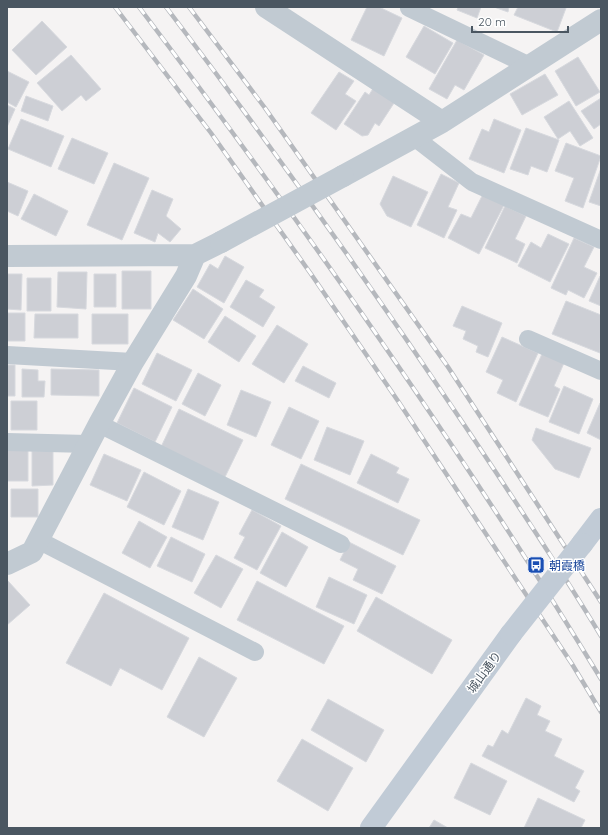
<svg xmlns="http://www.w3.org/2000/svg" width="608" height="835" font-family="Quicksand,'Noto Sans JP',sans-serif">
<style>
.building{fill:#cdcfd5;stroke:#d7d9de}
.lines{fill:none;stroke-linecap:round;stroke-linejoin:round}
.lane{stroke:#c1cad2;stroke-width:18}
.street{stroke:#c1cad2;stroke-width:22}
.secondary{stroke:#c1cbd6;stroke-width:22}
.rail-casing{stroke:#b5b8bd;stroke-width:4.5}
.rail{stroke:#fff;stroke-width:3;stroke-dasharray:9;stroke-linecap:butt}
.street-bridge{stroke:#c1cad2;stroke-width:22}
.secondary-bridge{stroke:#c1cbd6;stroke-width:22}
.labels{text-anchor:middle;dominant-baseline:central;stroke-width:3;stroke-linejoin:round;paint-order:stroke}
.transit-label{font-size:12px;fill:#164399;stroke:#fff;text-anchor:start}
.street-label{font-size:12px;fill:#4a5661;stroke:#fff}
</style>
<rect width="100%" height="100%" fill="#f5f3f3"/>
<path class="building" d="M367,7h12l23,11 -18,38 -33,-16z
M458,7h23l-4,11 -20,-8z
M494,7h15l-1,5z
M518,7h45l3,1 -9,24 -43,-17z
M42,21l25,26 -31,28 -24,-25z
M424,26l29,17 -18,31 -29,-17z
M457,40l27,15 -20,35 -9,-5 -8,14 -18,-10z
M71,55l30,34 -15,12 -5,-6 -19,16 -25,-28z
M578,57l22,35 -24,14 -21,-35z
M7,71l22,11 -13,25 -9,-5z
M339,72l15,9 -9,13 11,7 -20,29 -25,-17z
M545,74l13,21 -36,20 -12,-21z
M374,87l22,13 -17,26 -4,-3 -7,12 -6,1 -18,-12 21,-32 4,3z
M26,96l27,10 -5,15 -27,-10z
M601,98v26l-7,5 -13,-18z
M569,101l24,37 -13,8 -10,-15 -12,8 -14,-22z
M7,105l8,4 -8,18z
M21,119l43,17 -13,31 -43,-18z
M494,119l27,11 -17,43 -35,-14 13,-30 7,3z
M526,128l33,12 -12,32 -16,-6 -3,9 -18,-6z
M72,138l36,15 -14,31 -36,-15z
M566,143l35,13 -18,52 -18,-7 9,-23 -19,-7z
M114,163l35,15 -27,62 -35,-15z
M601,168v38l-12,-4z
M441,174l18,9 -11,24 9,3 -13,28 -27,-13z
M393,176l35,16 -17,35 -24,-11 -7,-12z
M7,182l21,9 -10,25 -11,-5z
M152,190l21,9 -7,17 15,13 -11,13 -12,-9 -3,9 -21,-9z
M34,194l34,17 -12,25 -35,-17z
M483,194l21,11 -25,49 -31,-16 13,-24 10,4z
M505,206l21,10 -11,23 10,5 -8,19 -32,-15z
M548,234l21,10 -19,38 -32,-16 13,-24 10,6z
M574,238l20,9 -10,20 13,6 -13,25 -16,-8 -2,5 -15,-7z
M225,256l19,11 -20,36 -27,-16 13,-23 8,5z
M122,271h29v38h-29z
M58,272h29l-1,37 -29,-2z
M7,274h15l-1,36 -14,-1z
M94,274h22v33h-22z
M600,276h1v30l-12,-5z
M27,278h24v33h-24z
M246,280l18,10 -5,7 16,10 -12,20 -33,-20z
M193,289l30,20 -19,30 -31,-19z
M566,301l35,14 -1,38 -48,-19z
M462,306l40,17 -14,34 -12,-5 2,-6 -15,-7 3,-8 -13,-5z
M7,313h18v28h-18z
M35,314h43v24h-44z
M92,314h36v30h-36z
M225,316l31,20 -17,26 -31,-20z
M277,325l31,19 -24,39 -32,-19z
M502,337l36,16 -22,49 -19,-9 6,-13 -17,-8z
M157,353l35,17 -16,31 -34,-17z
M542,354l22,9 -10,23 6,3 -12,28 -29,-12z
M7,365h8v31h-8z
M303,366l33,17 -7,15 -34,-17z
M22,369l16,1v11h7l-1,16h-22z
M51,369l48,1v26l-48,-1z
M198,373l23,12 -16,31 -23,-12z
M564,386l29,13 -14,35 -30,-12z
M134,388l38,19 -17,35 -38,-19z
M241,390l30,12 -15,35 -29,-12z
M11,401h26v29h-26z
M600,403h1v37l-14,-7z
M289,407l30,14 -18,38 -30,-14z
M179,409l64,31 -18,37 -64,-30z
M327,427l37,14 -14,34 -36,-15z
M536,428l55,20 -12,30 -24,-9 -23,-29z
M7,449h21v32h-21z
M32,451h21v34l-21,1z
M104,454l37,16 -14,31 -37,-16z
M371,454l28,14 -3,5 13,6 -11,24 -41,-20z
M301,464l119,56 -17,35 -118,-56z
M144,472l37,19 -17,34 -37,-18z
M11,489h27v28h-27z
M188,489l31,13 -16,38 -31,-13z
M252,510l29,16 -24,44 -23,-12 11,-21 -6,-3z
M139,521l28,16 -17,31 -28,-15z
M282,532l26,15 -22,40 -26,-14z
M171,537l34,17 -13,28 -35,-16z
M349,542l47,24 -14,28 -29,-14 5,-11 -18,-9z
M216,555l27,14 -22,39 -27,-15z
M329,577l38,18 -13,29 -38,-17z
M8,581l22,24 -23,20v-43z
M257,581l87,45 -20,38 -87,-44z
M104,593l85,45 -27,52 -42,-22 -9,18 -45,-23z
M376,597l76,43 -20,34 -75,-43z
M199,657l38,21 -33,59 -37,-20z
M526,698l15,8 -4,9 13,6 -5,10 17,8 -8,17 30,15 -9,17 5,3 -6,11 -92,-46 6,-11 5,2 9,-17 6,4z
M328,699l56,31 -18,32 -55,-32z
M302,739l51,29 -25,43 -51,-30z
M471,763l36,18 -17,34 -36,-17z
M538,798l47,22 -4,8h-57z
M434,820l14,8h-19z"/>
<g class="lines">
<path class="lane" d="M409,8l121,58
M414,137l58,45 129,58
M528,339l73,32
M7,355l126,7
M99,424l242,120
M7,442l81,2
M38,540l217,112"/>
<path class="street" d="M266,7l176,115
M343,176l99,-54 159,-102
M7,256l188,-1 26,-13
M7,564l25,-12 67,-128 34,-62 53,-86 9,-21"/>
<path class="secondary" d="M582,544l19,-25
M371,828l140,-194"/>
<defs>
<path id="rail" d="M115,7l96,126 100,141 87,127 174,263 29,48
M139,7c164,217 321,440 462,672
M166,7c104,137 204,277 299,419 47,70 93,139 136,210
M189,7l76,101 183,259 153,235"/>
</defs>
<use href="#rail" class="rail-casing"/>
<use href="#rail" class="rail"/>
<path class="street-bridge" d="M221,242l122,-66"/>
<path class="secondary-bridge" d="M511,634l71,-90"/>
</g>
<defs>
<symbol id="bus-square" viewBox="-11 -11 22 22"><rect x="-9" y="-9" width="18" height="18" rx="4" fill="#1a4fb4" stroke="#fff"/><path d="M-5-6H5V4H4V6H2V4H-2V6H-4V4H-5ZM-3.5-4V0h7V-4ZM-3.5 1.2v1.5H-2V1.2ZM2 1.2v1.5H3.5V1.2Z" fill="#fff"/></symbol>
</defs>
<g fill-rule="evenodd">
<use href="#bus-square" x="526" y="555" width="20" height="20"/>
</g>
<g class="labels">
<g class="transit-label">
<text x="549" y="565">朝霞橋</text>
</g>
<g class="street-label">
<text transform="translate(484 672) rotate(-54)">城山通り</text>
</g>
</g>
<rect width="608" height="835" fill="none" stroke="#4a5661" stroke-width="16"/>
<path d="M472 26v6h96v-6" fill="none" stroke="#4a5661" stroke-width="2"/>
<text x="478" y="26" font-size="12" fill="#4a5661" stroke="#ffffff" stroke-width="3" paint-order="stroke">20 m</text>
</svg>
